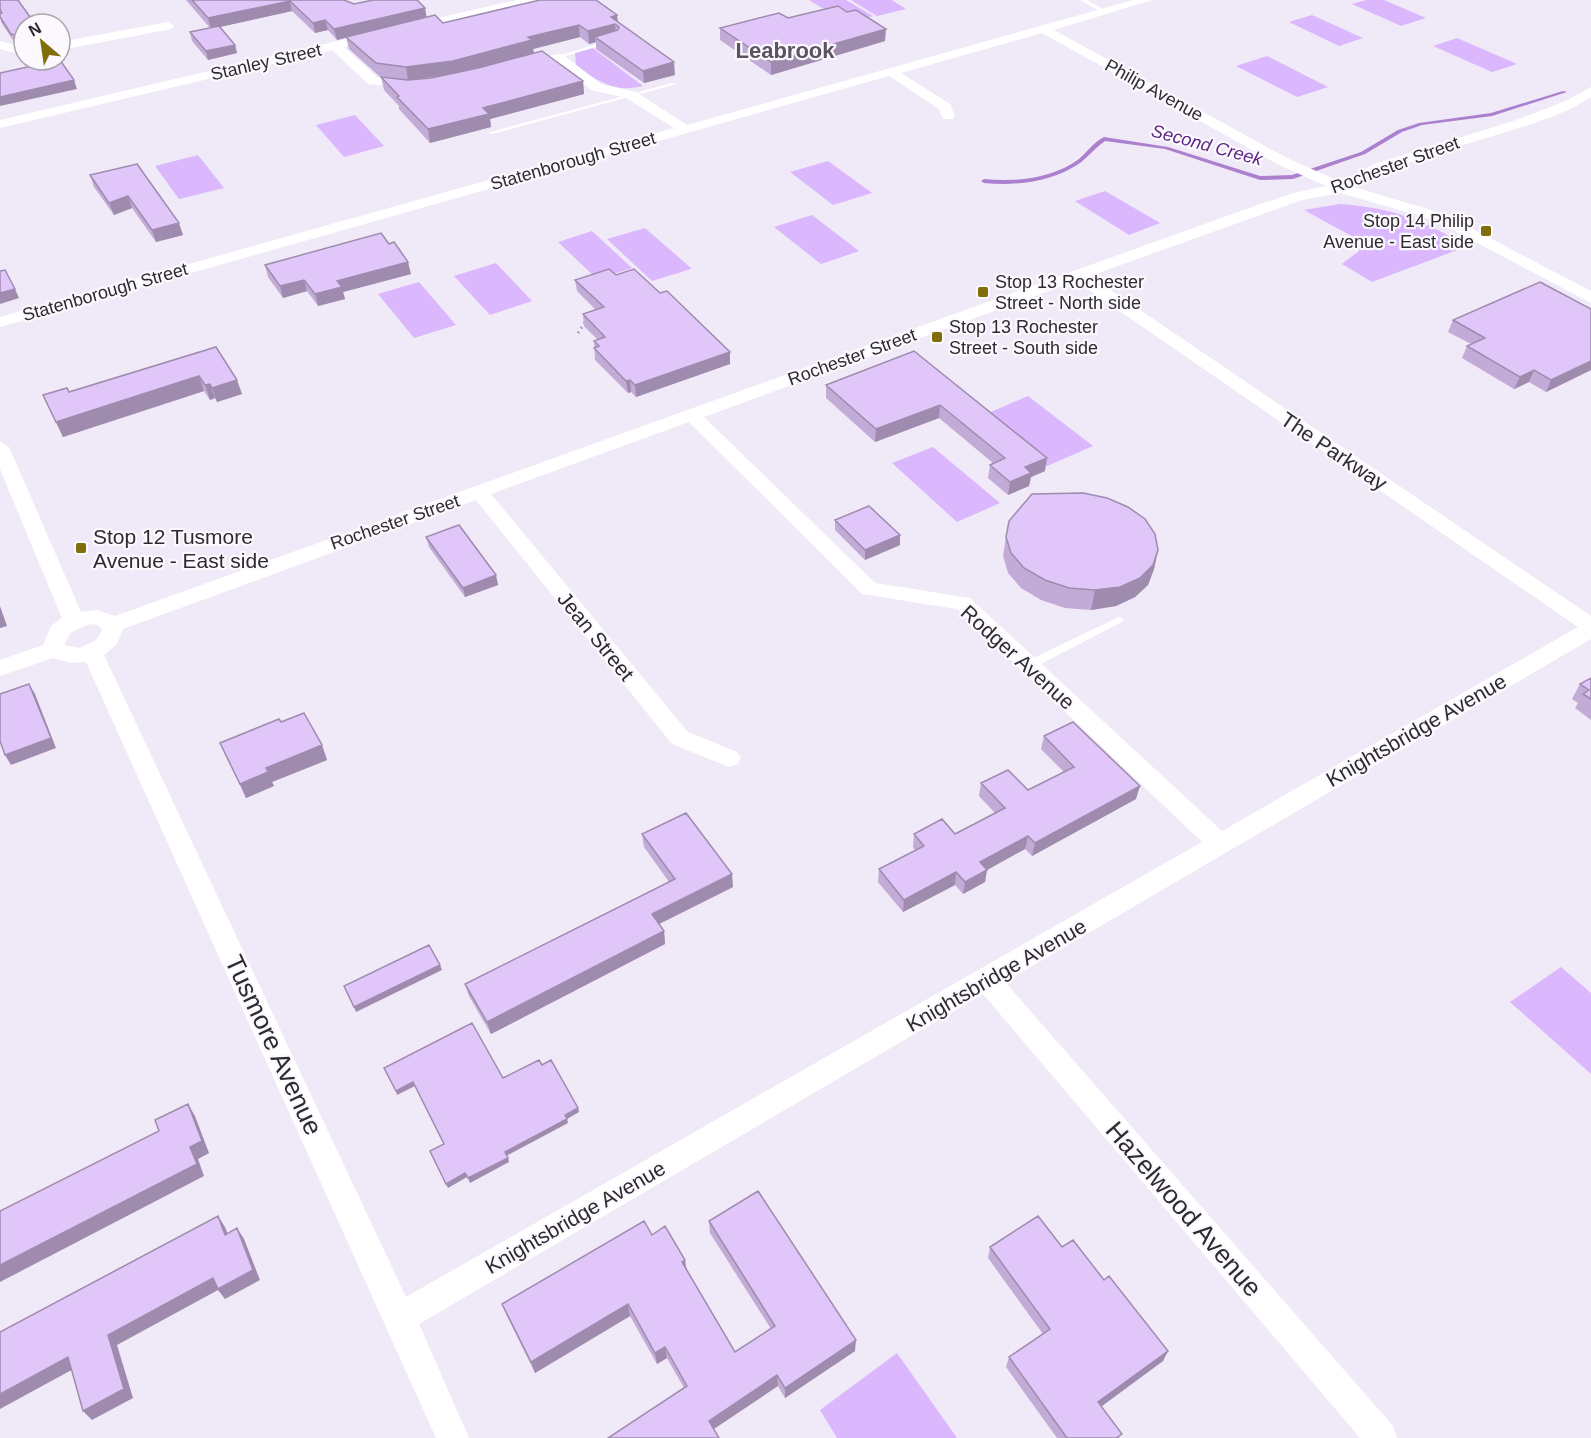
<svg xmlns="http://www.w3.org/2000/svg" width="1591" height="1438" font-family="Helvetica,sans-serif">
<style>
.green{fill:#dbb7fd}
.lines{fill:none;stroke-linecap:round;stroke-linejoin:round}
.stream{fill:#aa80cf;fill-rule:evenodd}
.path{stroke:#a39da8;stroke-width:3;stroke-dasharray:1.5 4;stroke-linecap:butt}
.service{fill:#fff;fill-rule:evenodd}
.minor{fill:#fff;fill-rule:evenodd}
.wall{fill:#c2abd6;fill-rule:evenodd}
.shaded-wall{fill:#9e8bae}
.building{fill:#e1c7f9;stroke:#9e8bae;stroke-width:1.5}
.poi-dot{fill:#806e0b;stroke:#fbf8fe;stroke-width:2}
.labels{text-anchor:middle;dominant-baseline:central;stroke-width:4.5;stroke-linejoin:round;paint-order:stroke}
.far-street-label{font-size:18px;fill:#2d2a30;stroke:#fbf8fe}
.far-water-label{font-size:18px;font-style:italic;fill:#5d2684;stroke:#fbf8fe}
.far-poi-label{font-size:18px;fill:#2d2a30;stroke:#fbf8fe;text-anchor:start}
.street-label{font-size:21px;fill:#2d2a30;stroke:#fbf8fe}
.poi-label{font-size:21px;fill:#2d2a30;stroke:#fbf8fe;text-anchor:start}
.far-district-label{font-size:22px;font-weight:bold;fill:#5a5461;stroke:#fbf8fe}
.near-street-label{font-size:26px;fill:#2d2a30;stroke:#fbf8fe}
</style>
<rect width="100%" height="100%" fill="#f0e9f7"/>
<path class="green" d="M809,0h37l27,16 -26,7z
M851,0h41l14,9 -29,7z
M1366,0h18l42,18 -25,8 -49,-22z
M1312,15l51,23 -24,8 -50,-24z
M1457,38l60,26 -25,8 -59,-26z
M593,48l50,38c-28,7 -45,-4 -67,-21l-1,-12z
M1267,56l61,31 -31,10 -61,-31z
M355,115l29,31 -40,11 -28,-32z
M198,155l26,33 -45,11 -24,-33z
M828,161l44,32 -39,12 -43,-33z
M1105,191l55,32 -31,12 -54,-34z
M1340,204c55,4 81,16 128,42l-96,36 -30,-18 17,-13 -4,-13 -51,-28z
M812,215l47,36 -38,13 -47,-37z
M645,228l46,40v1l-39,12 -45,-42z
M592,231l40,37 -35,11 -39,-37z
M496,263l36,38 -42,14 -36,-39z
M419,282l37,43 -42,13 -36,-44z
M1028,396l65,50 -46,20 -63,-51z
M933,447l67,56 -43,19 -65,-59z
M1561,967l30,26v81l-81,-72z
M897,1353l60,85h-120l-17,-28z"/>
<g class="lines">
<path class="stream" d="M1563,91l4,1 -75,24 -70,9 -20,7 -37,22 -72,25 -33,1 -95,-31 -60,-8c-9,6 -16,15 -25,22 -28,19 -63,23 -96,20l-3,-2 3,-2c32,3 68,0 95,-20 8,-7 15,-17 25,-22l64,10 92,29 32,-1 69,-23 37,-22 21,-7 72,-10z"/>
<path class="path" d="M578,333l8,-12"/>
<path class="service" d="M1080,0h7l21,12 -5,1z
M607,41l5,1 -53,16 -5,-1z
M672,83l5,1 -185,50 -5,-1z
M1119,617l5,3 -2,2 -89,46 -4,1 -5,-4 1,-3z"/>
<path class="minor" d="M517,0h22l-128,32 -6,-4 2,-3z
M1133,0h19l-98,30 233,128 54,24 33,-18 142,-44 52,-20 23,-13v10c-25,17 -56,26 -85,35 -52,16 -105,29 -152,55l90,27 147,77v12l-157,-83 -94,-27 -38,7 -212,76 501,340v23l-586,343 388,444 4,12h-37l-377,-444 -564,330 50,114h-33l-350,-776 -15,1 -18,-5 -53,18v-16l43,-15 8,-19 11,-8 -62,-149v-28l9,6 72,165 16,-2 18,6 1131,-407 48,-16 32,-7 -49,-22 -235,-131 -141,40 49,31 5,12 -2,3h-10l-4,-10 -50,-33 -889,251v-10l674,-189 -48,-30 -35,-8 -37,-29 -34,6 -7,-4 2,-3 47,-6 39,30 35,8 51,33zM1076,281l502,346 -356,204 -252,-233 -95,-15 -171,-166zM689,422l173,172 95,15 245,233 -796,455 -302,-642 13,-11 6,-15 353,-129 196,244 57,23 8,-3 4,-6 -4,-6 -49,-20 -197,-238zM87,625c6,-1 13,-2 15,6l-6,9 -16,8 -16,-3 6,-12z
M168,22l6,4 -2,3 -112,21v-8z
M376,32l6,4 -2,3 -36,8 33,30 40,5v6l-49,-4 -36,-34 -332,78v-8z
M0,41l24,6v8l-24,-6z"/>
</g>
<path class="wall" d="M0,0l24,24v33l-3,-8v-5l-7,-2 -13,-20z
M186,0h158l10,4 73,13 16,6 174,-8 1,7 57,53 -31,8 -48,-34v-7l-7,2 -9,-7 -47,12 1,4 -68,18 117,10 1,13 -94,25 1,8 -61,16 -31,-34v-3l-15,-16 -3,-13 27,3 -29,-4 -30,-27 -3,-12 -9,3 -9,-10 -13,3 -23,-22 -73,16 16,18 2,8 -29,7 -16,-19 -2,-9 20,-4zM446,75l-15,3 -21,2z
M847,12l38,29 -114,34 -51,-35v-12l68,-10z
M137,164l46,71 -27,7 -24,-34 -18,7 -20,-28 -4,-12z
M265,265l146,9 -68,18 2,7 -27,7 -11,-15 -24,7 -15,-21z
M616,275l44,18 70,59v12l-94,33 -5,-5 -3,1 -33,-33 -1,-19 4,-1 -14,-14 -1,-12 13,-4 -19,-19 -2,-11z
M1591,309v61l-45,22 -17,-10 -15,7 -52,-31 5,-12 4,-2 -23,-12 5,-12z
M216,347l26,47 -25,8 -2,-4 -5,2 -6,-9 -141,46 -20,-42 26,-3z
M914,351l131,120 -14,6 -2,9 -21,9 -20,-17 2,-13 3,-2 -54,-45 -64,24 -49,-44v-13z
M835,520l65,15v10l-35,15 -30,-30z
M426,537l70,38 2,10 -33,12 -36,-50z
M1006,537l152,13 -4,19 -6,16 -13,12 -19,9 -25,4 -26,-2 -24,-8 -20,-12 -13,-15 -5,-17z
M1591,678v42l-16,-12 3,-5 -6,-4 8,-15z
M281,722l41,23 5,15 -55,22 2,4 -28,12 -26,-55z
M1044,736l92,63 -104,57 -7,-7 -38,21 -2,12 -22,12 -8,-9 -52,27 -25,-30 1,-13 36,-19 -2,-3 1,-13h41l40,-21 -16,-17 2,-13 47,7 36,-18 -23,-23z
M642,834l91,53 -74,37 5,7 1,13 -174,90 -22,-38 -4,-12 204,-102 -25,-35z
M709,1221l146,130 -70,47 -7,-12 -94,2 -17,-30 -10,6 -27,-48 -95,57 -28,-57 -5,-12 150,-69 35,36 48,81 36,-23 -61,-96z
M990,1247h72l42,33 64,71 -5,10 -62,45 19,32h-63l-51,-71 3,-10 34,-23 -55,-76z"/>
<path class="shaded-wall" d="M290,1l2,10 -81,18 -3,-11z
M425,8l2,11 -90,21 -3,-11z
M617,15l1,12 -3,-3 1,12 -21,1 1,5 -7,2 -1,-13 23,-14z
M325,20l3,10 -13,3 -2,-10z
M579,25l1,12 -47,12 1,4 -78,21 -48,6 -2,-13z
M886,29l-1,12 -114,34v-13z
M235,45l2,8 -29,7 -2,-9z
M674,62l1,13 -31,8 -1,-12z
M74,80l3,9 -77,17v-9z
M583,81l1,13 -94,25 1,8 -61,16 -2,-14 55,-21z
M128,196l4,12 -18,7 -5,-12z
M179,223l4,12 -27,7 -4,-12z
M408,262l3,12 -68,18 2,7 -27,7 -3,-12 22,-13z
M304,280l3,11 -24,7 -3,-12z
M15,289l4,9 -19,6v-11z
M730,352v12l-94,33 -1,-12z
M1591,361v9l-45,22 5,-12z
M1534,370l-5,12 -15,7 6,-12z
M199,376l5,15 -141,46 -7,-15z
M237,380l5,14 -25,8 -5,-14z
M630,380l1,12 -3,1 -2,-12z
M210,384l5,14 -5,2 -5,-15z
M940,405l-1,13 -64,24 1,-13z
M1047,458l-2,13 -14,6 -2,9 -21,9 2,-13 15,-15z
M900,535v10l-35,15v-10z
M1158,550l-4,19 -6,16 -13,12 -19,9 -25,4 4,-20z
M496,575l2,10 -33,12 -2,-9z
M0,606l7,20 -7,2z
M29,684l6,10 21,54 -45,17 -6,-10z
M322,745l5,15 -55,22 2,4 -28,12 -6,-14 26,-16z
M1140,786l-4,13 -104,57 3,-13z
M1028,836l-3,13 -38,21 -2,12 -22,12 2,-12 15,-20z
M956,872l-1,13 -52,27 1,-12z
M732,874l1,13 -80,40 -1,-13z
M664,931l1,13 -174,90 -4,-12z
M440,965l2,5 -86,42 -2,-5z
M413,1082l2,4 -18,9 -1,-4z
M188,1104l7,12 14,37 -11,6 6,17 -204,106v-17l190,-118z
M578,1108l1,4 -12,7 1,4 -62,33 -1,-4z
M508,1158l1,4 -39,21 -2,-5z
M465,1173l2,4 -19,11 -2,-4z
M218,1216l7,11 7,18 -7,-10z
M237,1228l7,11 16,41 -35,19 -7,-9 -101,55 16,53 -41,22 -9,-9 25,-76z
M685,1260l2,12 -5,-10z
M628,1304l2,12 -95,57 -4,-11z
M856,1340l-1,11 -70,47v-10z
M665,1347l2,11 -10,6 -2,-11z
M1168,1351l-5,10 -69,51 4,-10z
M68,1357l9,10 -77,42v-15z
M777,1375l1,11 -67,45 -2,-10z"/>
<path class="building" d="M0,0h18l17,24h-11v29l-3,-4 2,-12 -12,-3 -11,-17v-4h2l-2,-4z
M192,0h152l10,4 19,-4h44l8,8 -91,21 -9,-9 -12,3 -23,-22 -82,17z
M540,0h56l21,15 -6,2 63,45 -31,9 -48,-34 23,-7 1,-3 -4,-3 -27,7 -9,-6 -51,12 4,3 -79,21 -47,6 -30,-4 -30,-26 89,-22 8,8z
M838,6l9,6 9,-2 30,19 -115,33 -51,-34 59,-15 9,5z
M219,26l16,19 -29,6 -16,-19z
M542,51l41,30 -100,27 6,6 -61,15 -31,-32 2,-1 -18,-19 27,3 23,-2 47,-10z
M28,60h32l14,20 -74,17v-24l32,-7z
M137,164l42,59 -27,7 -24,-34 -19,7 -19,-28z
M381,233l8,11 5,-2 14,20 -71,19 5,6 -27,7 -11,-14 -24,6 -15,-21z
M609,269l7,6 18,-6 26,24 7,-2 63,61 -95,33 -5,-5 -4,1 -32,-33 5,-2 -5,-5 11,-4 -22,-23 21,-7 -29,-27z
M5,270l10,19 -15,4v-22z
M1540,282l51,27v52l-40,19 -17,-10 -14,7 -53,-31 18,-8 -32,-18z
M216,347l21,33 -25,8 -2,-4 -5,1 -6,-9 -143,46 -13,-27 24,-7 2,4z
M914,351l133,107 -22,9 6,6 -21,9 -20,-17 15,-7 -65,-53 -64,24 -50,-44z
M1083,493l24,5 21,9 17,12 10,15 3,16 -5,15 -13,13 -20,9 -25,3 -26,-2 -24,-8 -21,-12 -13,-15 -5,-16 3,-16 23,-27z
M869,506l31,29 -35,15 -30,-30z
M459,525l37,50 -33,13 -37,-51z
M1591,678v21l-8,-5 6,-4 -9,-6z
M29,684l22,54 -46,17 -5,-14v-47z
M304,713l18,32 -56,23 2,4 -28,12 -20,-41 59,-24 2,3z
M1073,722l67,64 -105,57 -7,-7 -48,26 7,8 -22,12 -9,-10 -52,28 -25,-31 45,-23 -10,-12 28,-15 13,15 50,-26 -24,-25 27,-13 20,20 46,-23 -30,-31z
M686,813l46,61 -80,40 12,17 -177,91 -22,-38 210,-105 -33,-45z
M429,945l11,20 -86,42 -10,-21z
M472,1023l31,55 36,-18 3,5 9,-5 27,48 -13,7 2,4 -62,33 3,6 -40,20 -3,-5 -19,11 -16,-33 14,-7 -31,-62 -17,9 -12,-23z
M188,1104l14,37 -12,6 7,17 -197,101v-54l159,-80 -4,-11z
M758,1191l98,149 -71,48 -8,-13 -68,46 10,17h-111l79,-52 -22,-39 -10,6 -27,-49 -97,58 -29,-58 142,-83 8,14 13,-9 20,34 -3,2 53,90 40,-26 -66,-105z
M218,1216l7,19 12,-7 16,42 -35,19 -5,-11 -105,57 16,54 -41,22 -15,-54 -68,37v-62z
M1038,1216l24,31 11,-7 31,40 5,-4 59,75 -70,51 24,32 -6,4h-49l-58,-81 41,-28 -60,-82z"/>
<g class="poi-dot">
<rect x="1480" y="225" width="12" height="12" rx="3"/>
<rect x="977" y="286" width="12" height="12" rx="3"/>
<rect x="931" y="331" width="12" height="12" rx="3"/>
<rect x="75" y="542" width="12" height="12" rx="3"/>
</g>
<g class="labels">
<g class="far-street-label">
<text transform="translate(266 62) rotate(-13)">Stanley Street</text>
<text transform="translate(1154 90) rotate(29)">Philip Avenue</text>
<text transform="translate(573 161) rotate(-16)">Statenborough Street</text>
<text transform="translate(1395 165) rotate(-20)">Rochester Street</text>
<text transform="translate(105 292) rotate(-16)">Statenborough Street</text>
<text transform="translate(852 357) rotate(-20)">Rochester Street</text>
<text transform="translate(395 522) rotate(-19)">Rochester Street</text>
</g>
<g class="far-water-label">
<text transform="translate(1207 145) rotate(15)">Second Creek</text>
</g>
<g class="far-poi-label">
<text x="1474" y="221" text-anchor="end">Stop 14 Philip<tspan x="1474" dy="21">Avenue - East side</tspan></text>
<text x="995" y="282">Stop 13 Rochester<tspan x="995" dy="21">Street - North side</tspan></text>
<text x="949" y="327">Stop 13 Rochester<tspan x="949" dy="21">Street - South side</tspan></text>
</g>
<g class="street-label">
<text transform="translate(1334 451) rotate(34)">The Parkway</text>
<text transform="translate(596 636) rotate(51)">Jean Street</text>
<text transform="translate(1018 657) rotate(42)">Rodger Avenue</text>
<text transform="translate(1416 730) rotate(-30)">Knightsbridge Avenue</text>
<text transform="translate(996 975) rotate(-30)">Knightsbridge Avenue</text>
<text transform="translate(575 1217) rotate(-30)">Knightsbridge Avenue</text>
</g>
<g class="poi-label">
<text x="93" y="536">Stop 12 Tusmore<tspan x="93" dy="24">Avenue - East side</tspan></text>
</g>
<g class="far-district-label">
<text x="785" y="50">Leabrook</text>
</g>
<g class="near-street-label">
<text transform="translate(274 1045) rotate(65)">Tusmore Avenue</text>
<text transform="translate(1184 1209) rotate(49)">Hazelwood Avenue</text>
</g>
</g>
<g transform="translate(42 42) rotate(331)"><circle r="28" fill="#fbf8fe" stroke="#a9a6ac" stroke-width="1.5"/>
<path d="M0-4.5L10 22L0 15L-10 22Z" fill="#806e0b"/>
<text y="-9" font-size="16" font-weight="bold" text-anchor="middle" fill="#2d2a30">N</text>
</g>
</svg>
